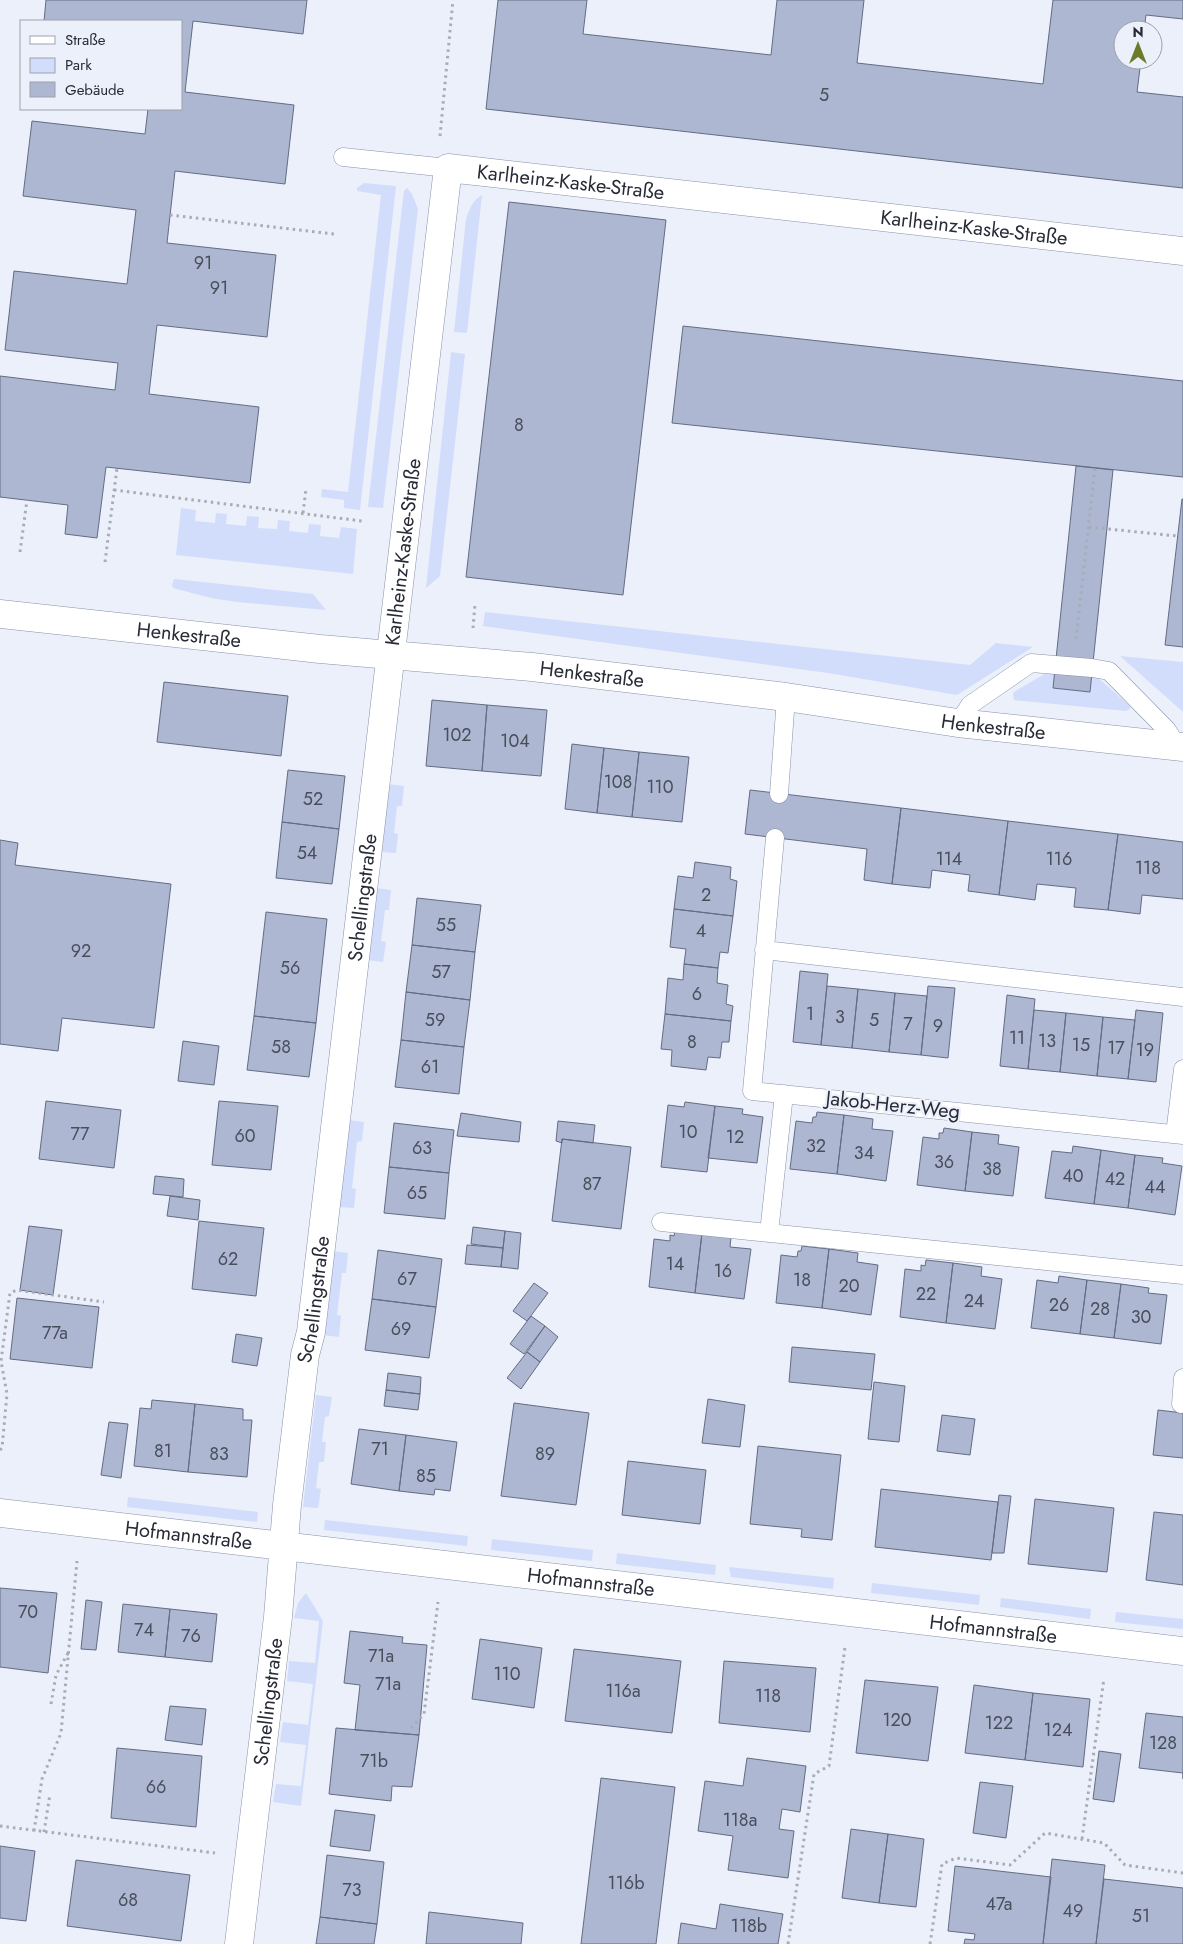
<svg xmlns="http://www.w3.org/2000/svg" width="1183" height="1944" font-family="Jost,sans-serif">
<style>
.green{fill:#d2ddfb}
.building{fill:#adb7d1;stroke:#636c84}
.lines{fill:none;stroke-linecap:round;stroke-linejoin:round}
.lane-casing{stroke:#8891aa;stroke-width:19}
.street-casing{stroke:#8891aa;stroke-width:29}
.secondary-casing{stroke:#8891aa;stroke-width:29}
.path{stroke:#a9acb7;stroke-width:3;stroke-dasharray:2.5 4;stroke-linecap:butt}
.lane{stroke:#fff;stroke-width:18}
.street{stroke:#fff;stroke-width:28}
.secondary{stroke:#fff;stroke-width:28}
.labels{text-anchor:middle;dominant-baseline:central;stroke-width:4.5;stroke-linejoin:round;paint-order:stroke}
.number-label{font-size:18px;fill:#494e5d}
.street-label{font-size:20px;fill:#282b36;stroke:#ecf0fb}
</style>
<rect width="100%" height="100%" fill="#ecf0fb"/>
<path class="green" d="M364,183l32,3 -36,324 -16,-2v-8l-23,-3 1,-8 26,3 33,-297 -24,-4v-3z
M407,188l5,6 6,15 -35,299 -15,-1 35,-309 1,-7z
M482,195l-15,138 -13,-1 12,-113c4,-11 6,-18 16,-24z
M451,352l14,2 -25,222 -14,12z
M181,508l15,2 -1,11 20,2 1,-10 11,1 -1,10 20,2 1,-10 12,1 -1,11 19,1 1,-9 12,1 -1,10 19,2 1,-9 12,1 -1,11 19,2 2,-11 16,2 -4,45 -177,-19z
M174,579l139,15 13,16 -89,-8 -26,-4 -38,-10 -1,-3z
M485,612l485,53 26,-22 37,4 -76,48 -129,-22 -345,-47z
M1120,656l63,6v50z
M1048,672l48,4 34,30v3l-4,2 -112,-11 -1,-6 1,-2z
M388,784l16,2 -2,20h-5l-3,27 4,1 -2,19 -16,-1z
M376,888l15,2 -2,20h-4l-4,31 5,1 -3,20 -16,-2z
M348,1120l16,2 -2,19 -5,1 -5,46 4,1 -2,19 -16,-1z
M333,1251l15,2 -2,20h-4l-5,42 4,1 -2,21 -16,-2z
M316,1395l16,2 -3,19 -4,1 -3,25h4l-2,20h-5l-3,26 5,1 -3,19 -15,-1z
M128,1497l130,15 -1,10 -130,-15z
M325,1520l143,16 -1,10 -143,-16z
M492,1539l101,11 -1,11 -101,-11z
M617,1553l99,12 -1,10 -99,-11z
M729,1567l105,11 -1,11 -102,-12z
M872,1583l108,12 -1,10 -108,-12z
M306,1593l17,28 -22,185 -28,-4 3,-18 25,2 5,-41 -26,-3 3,-20 25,3 5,-41 -26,-3 2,-20 26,2 4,-42 -25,-3 4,-15z
M1001,1598l90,11 -1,10 -90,-12z
M1116,1612l67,7v10l-68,-7z"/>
<path class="building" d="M46,0h261l-4,34 -110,-13 -8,71 109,13 -9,79 -110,-13 -8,72 109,12 -9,82 -110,-12 -8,69 110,13 -9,76 -144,-16 -9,71 -32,-4 3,-29 -68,-8v-121l115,14 3,-27 -113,-13 9,-79 113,13 9,-74 -113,-14 9,-75 113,13 3,-25h33v-88h-137z
M498,0h89l-4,34 188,21 6,-55h87l-7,63 186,21 10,-84h130v19l-37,-4 -2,15h-21v30h18l-4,32 46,5v91l-697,-79z
M509,202l157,18 -43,375 -157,-18z
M683,326l500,55v96l-511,-54z
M1076,466l37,4 -23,222 -37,-4z
M1182,499h1v148l-18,-2z
M164,682l124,14 -7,60 -124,-14z
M432,700l55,5 -5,66 -56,-5z
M487,705l60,5 -6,66 -59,-5z
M572,744l32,4 -7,65 -32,-4z
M604,748l35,4 -7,65 -35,-4z
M639,752l50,5 -7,65 -50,-5z
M288,770l57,6 -6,53 -57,-7z
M750,790l151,18 -9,76 -28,-4 3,-31 -122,-15z
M901,808l107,13 -9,74 -31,-4 2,-16 -38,-5 -2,18 -38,-4z
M1008,821l110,13 -10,76 -34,-3 2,-19 -39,-4 -2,16 -36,-5z
M282,822l57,7 -7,55 -56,-6z
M1118,834l65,8v57l-41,-4 -2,19 -32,-4z
M0,840l18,3 -3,22 156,19 -17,144 -92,-10 -4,33 -58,-7z
M695,862l36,5 -1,12 7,2 -4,35 -59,-7 4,-33 15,2z
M417,898l64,7 -6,47 -63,-7z
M674,909l59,7 -5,37 -8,-1 -2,16 -34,-4 2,-15 -16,-2z
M266,912l61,7 -11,104 -62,-7z
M412,945l63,7 -5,48 -64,-8z
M684,964l34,4 -1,15 11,2 -2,19 7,2 -2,15 -66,-7 3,-36 15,2z
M800,971l28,3 -7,71 -28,-3z
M827,986l31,3 -6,59 -31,-3z
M928,986l27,2 -7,70 -27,-3z
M858,989l37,4 -6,59 -37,-4z
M406,992l64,8 -6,47 -63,-7z
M895,993l32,3 -6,59 -32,-3z
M1007,995l28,4 -7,70 -28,-3z
M1034,1010l32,3 -6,59 -32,-3z
M1136,1010l27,3 -7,69 -28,-3z
M1066,1013l37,4 -6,59 -37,-4z
M665,1014l66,7 -2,21h-7l-2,16 -12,-1 -2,13 -35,-4 1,-16 -11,-1z
M254,1016l62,7 -7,54 -62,-7z
M1103,1017l32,3 -7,59 -31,-3z
M401,1040l63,7 -5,47 -64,-7z
M183,1041l36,5 -5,39 -36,-4z
M46,1101l75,9 -7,58 -75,-9z
M219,1101l59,5 -7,64 -59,-5z
M685,1102l30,4 -8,66 -46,-5 7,-62 16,2z
M715,1106l28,3 -1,5 21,3 -6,46 -49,-5z
M817,1112l27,3 -7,59 -47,-5 6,-48 16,2 1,-6h3z
M461,1113l60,9 -2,20 -62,-6z
M844,1115l29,4 -1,10 21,2 -7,50 -49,-7z
M558,1121l37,4 -2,18 -31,-4v4l-6,-2z
M394,1123l60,7 -5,43 -60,-6z
M944,1128l28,4 -7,59 -48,-6 6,-48 16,2v-6h4z
M972,1132l27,3 -1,9 21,3 -6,49 -48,-5z
M562,1139l69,8 -10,82 -69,-8z
M1073,1146l28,4 -7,54 -49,-6 7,-47 20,2z
M1101,1150l34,5 -7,53 -34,-4z
M1135,1155l28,3 -1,5 20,3 -7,49 -47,-7z
M389,1167l60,6 -4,46 -61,-6z
M155,1176l29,3 -1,18 -30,-3z
M170,1196l30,4 -2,20 -31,-4z
M199,1221l65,7 -8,68 -64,-7z
M29,1226l33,4 -9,65 -33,-5z
M473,1227l32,4 -2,17 -32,-4z
M675,1230l27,3 -7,60 -46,-6 5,-48 16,2v-6l4,1z
M505,1231l16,2 -3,36 -17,-2z
M702,1233l29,4 -1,10 21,2 -7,50 -49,-6z
M467,1245l36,3 -2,19 -36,-3z
M802,1246l27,3 -7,59 -46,-5 5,-48 16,2 1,-6h3z
M829,1249l29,4 -1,9 21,3 -7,50 -49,-7z
M378,1250l64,9 -6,48 -64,-8z
M926,1260l27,3 -7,60 -46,-6 5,-48 16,2v-6l4,1z
M953,1263l29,4 -1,9 21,3 -7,50 -49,-6z
M1059,1276l28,4 -7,54 -49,-6 6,-48 21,3z
M1087,1280l34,4 -7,54 -34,-4z
M534,1283l14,10 -21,28 -14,-10z
M1121,1284l28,4 -1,5 19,2 -6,49 -47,-6z
M17,1298l82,9 -7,61 -82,-9z
M372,1299l64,8 -7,51 -64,-8z
M531,1316l14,10 -21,28 -14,-10z
M545,1326l13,11 -18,25 -13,-10z
M236,1334l26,4 -5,28 -25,-4z
M792,1347l83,7 -4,36 -82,-8z
M527,1352l13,10 -19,27 -14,-11z
M388,1373l33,4 -1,17 -34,-4z
M874,1382l31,4 -6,56 -31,-3z
M386,1390l34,4 -2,16 -34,-4z
M708,1399l37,6 -5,42 -38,-4z
M152,1400l43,4 -7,68 -54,-6 6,-58 11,1z
M514,1403l75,10 -13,92 -75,-9z
M195,1404l48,5v11h9l-5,57 -59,-5z
M1158,1410l25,3v45l-30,-3z
M942,1415l33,4 -5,36 -33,-4z
M109,1422l19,2 -7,54 -20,-3z
M359,1429l47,6 -7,56 -48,-7z
M406,1435l51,7 -7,49 -15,-2 -1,6 -35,-4z
M758,1446l83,9 -9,85 -31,-3 1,-8 -52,-5z
M628,1461l78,9 -6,54 -78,-9z
M881,1489l117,13 -7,58 -116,-13z
M999,1495l12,1 -7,57h-12z
M1035,1499l79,9 -7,64 -79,-8z
M1154,1512l29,3v70l-37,-5z
M0,1588l57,5 -9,80 -48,-6z
M86,1600l16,2 -6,48 -15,-1z
M123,1604l47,5 -5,48 -47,-5z
M170,1609l47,5 -5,48 -47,-5z
M350,1631l53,6 -1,6 25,2 -8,90 -64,-5 5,-45 -16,-2z
M480,1639l62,9 -8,60 -62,-9z
M574,1649l107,12 -9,72 -107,-12z
M724,1661l92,7 -6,64 -91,-9z
M865,1680l73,7 -10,74 -72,-8z
M974,1685l59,8 -8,67 -60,-7z
M1033,1693l57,6 -7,68 -58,-7z
M170,1706l36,3 -4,36 -37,-5z
M1146,1713l37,4v62v-6l-44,-5z
M336,1728l83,7 -7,52 -20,-1 -1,15 -62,-7z
M117,1748l85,8 -6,71 -85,-9z
M1099,1751l22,3 -7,48 -21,-3z
M747,1758l59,8 -6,46 -18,-3 -3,20 15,2 -6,47 -60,-8 5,-34 -35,-5 7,-50 38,5z
M601,1778l74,9 -19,157h-75z
M980,1782l33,4 -7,52 -33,-5z
M335,1810l40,5 -5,36 -40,-5z
M851,1829l37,5 -9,69 -37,-5z
M888,1834l36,5 -8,68 -37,-4z
M0,1846l35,5 -9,70 -26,-3z
M327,1855l57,7 -7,62 -57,-7z
M1052,1859l53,6 -9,79h-53z
M76,1860l114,15 -9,66 -114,-15z
M955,1866l96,11 -8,67h-79l1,-5 9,1 1,-6 -27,-3z
M1104,1879l79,9v56h-87z
M720,1904l63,10 -5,30h-100l3,-21 35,6z
M429,1912l94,11 -2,21h-95z
M320,1917l57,7 -3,20h-58z"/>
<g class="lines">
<defs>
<path id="lane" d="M343,157l105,11
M958,723l12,-18 61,-42 61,5 17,3 58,59 10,16
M779,794l7,-97
M775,838l-23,253 431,44
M764,950l419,47
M1175,1134l8,-65
M661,1222l522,53
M769,1233l15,-139
M1181,1404l2,-26"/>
<g id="street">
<path id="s1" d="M0,1513l1183,138"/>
<path id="s2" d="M239,1944l39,-327 9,-112 18,-150 6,-23 137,-1164 735,83"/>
</g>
<g id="secondary">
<path id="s3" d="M0,614l320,35 212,18 254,30 172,26 225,24"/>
</g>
</defs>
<use href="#lane" class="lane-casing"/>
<use href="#street" class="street-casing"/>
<use href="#secondary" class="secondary-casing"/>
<path class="path" d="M440,136l13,-136
M170,215l164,19
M114,490l248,31
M303,513l3,-24
M1089,527l88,9
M20,552l7,-52
M105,562l12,-94
M473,628l2,-24
M1076,639l19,-171
M0,1450l2,-2 5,-54 -6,-33 9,-68 7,-3 87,12
M51,1704l5,-29 12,-22
M411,1728l13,-14 14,-112
M0,1826l215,27
M34,1831l8,-52 19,-46 16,-172
M44,1832l6,-38
M1082,1839l22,-161
M788,1944l26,-170 15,-8 16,-119
M930,1944l12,-80 14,-6 54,7 35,-32 59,10 21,22 58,8"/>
<use href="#lane" class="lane"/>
<use href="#street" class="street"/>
<use href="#secondary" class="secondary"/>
</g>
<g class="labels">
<g class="number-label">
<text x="824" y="95">5</text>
<text x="203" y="263">91</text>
<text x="219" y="288">91</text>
<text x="519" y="425">8</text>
<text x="457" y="735">102</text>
<text x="515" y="741">104</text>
<text x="618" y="782">108</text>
<text x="660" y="787">110</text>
<text x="313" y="799">52</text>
<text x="307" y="853">54</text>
<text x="949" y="859">114</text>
<text x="1059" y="859">116</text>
<text x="1148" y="868">118</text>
<text x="706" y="895">2</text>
<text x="446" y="925">55</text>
<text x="701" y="931">4</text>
<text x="81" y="951">92</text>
<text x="290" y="968">56</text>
<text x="441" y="972">57</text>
<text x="697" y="994">6</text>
<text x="810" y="1014">1</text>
<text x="840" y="1017">3</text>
<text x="435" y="1020">59</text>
<text x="874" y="1020">5</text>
<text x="908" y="1024">7</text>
<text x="938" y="1026">9</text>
<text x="1017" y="1038">11</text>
<text x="1047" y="1041">13</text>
<text x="692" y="1042">8</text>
<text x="1081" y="1045">15</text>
<text x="281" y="1047">58</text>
<text x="1116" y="1048">17</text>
<text x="1145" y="1050">19</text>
<text x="430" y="1067">61</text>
<text x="688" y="1132">10</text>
<text x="80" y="1134">77</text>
<text x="245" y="1136">60</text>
<text x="735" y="1137">12</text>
<text x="816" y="1146">32</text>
<text x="422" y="1148">63</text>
<text x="864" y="1153">34</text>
<text x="944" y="1162">36</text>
<text x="992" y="1169">38</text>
<text x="1073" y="1176">40</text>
<text x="1115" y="1179">42</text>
<text x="592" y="1184">87</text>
<text x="1155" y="1187">44</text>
<text x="417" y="1193">65</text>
<text x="228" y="1259">62</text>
<text x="675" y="1264">14</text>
<text x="723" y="1271">16</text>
<text x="407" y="1279">67</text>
<text x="802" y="1280">18</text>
<text x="849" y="1286">20</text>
<text x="926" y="1294">22</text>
<text x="974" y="1301">24</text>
<text x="1059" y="1305">26</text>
<text x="1100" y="1309">28</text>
<text x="1141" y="1317">30</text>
<text x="401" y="1329">69</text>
<text x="55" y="1333">77a</text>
<text x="380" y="1449">71</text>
<text x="163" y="1451">81</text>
<text x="219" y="1454">83</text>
<text x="545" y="1454">89</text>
<text x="426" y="1476">85</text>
<text x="28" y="1612">70</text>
<text x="144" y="1630">74</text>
<text x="191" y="1636">76</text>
<text x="381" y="1656">71a</text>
<text x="507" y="1674">110</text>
<text x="388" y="1684">71a</text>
<text x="623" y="1691">116a</text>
<text x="768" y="1696">118</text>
<text x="897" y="1720">120</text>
<text x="999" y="1723">122</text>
<text x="1058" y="1730">124</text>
<text x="1163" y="1743">128</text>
<text x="374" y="1761">71b</text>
<text x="156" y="1787">66</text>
<text x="740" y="1820">118a</text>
<text x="626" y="1883">116b</text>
<text x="352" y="1890">73</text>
<text x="128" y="1900">68</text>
<text x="999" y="1904">47a</text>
<text x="1073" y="1911">49</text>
<text x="1141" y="1916">51</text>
<text x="749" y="1926">118b</text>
</g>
<g class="street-label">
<text stroke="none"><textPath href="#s2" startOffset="1912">Karlheinz-Kaske-Straße</textPath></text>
<text stroke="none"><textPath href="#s2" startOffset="2318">Karlheinz-Kaske-Straße</textPath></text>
<text stroke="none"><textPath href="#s2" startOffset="1402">Karlheinz-Kaske-Straße</textPath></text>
<text stroke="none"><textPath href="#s3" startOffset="190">Henkestraße</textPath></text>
<text stroke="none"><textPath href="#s3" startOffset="595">Henkestraße</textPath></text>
<text stroke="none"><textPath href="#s3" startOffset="1000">Henkestraße</textPath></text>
<text stroke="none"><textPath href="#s2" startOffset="1054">Schellingstraße</textPath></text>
<text transform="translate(893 1105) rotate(6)">Jakob-Herz-Weg</text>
<text stroke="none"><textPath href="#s2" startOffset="649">Schellingstraße</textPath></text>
<text stroke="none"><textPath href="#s1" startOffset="190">Hofmannstraße</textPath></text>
<text stroke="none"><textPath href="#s1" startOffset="595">Hofmannstraße</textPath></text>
<text stroke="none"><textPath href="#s1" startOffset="1000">Hofmannstraße</textPath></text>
<text stroke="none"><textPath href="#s2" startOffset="244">Schellingstraße</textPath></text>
</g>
</g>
<rect x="20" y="20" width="162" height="90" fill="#ecf0fb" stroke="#9ea1ac"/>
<rect x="30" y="36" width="25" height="8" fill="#ffffff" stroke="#9ea1ac"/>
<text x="65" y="45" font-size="15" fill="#282b36">Straße</text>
<rect x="30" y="58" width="25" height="15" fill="#d2ddfb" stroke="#9ea1ac"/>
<text x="65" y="70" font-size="15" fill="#282b36">Park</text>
<rect x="30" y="82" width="25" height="15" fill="#adb7d1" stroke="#9ea1ac"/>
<text x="65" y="95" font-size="15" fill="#282b36">Gebäude</text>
<g transform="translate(1138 45)"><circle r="24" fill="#ecf0fb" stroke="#9ea1ac"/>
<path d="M0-4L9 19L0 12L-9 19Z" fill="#6c7b29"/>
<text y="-8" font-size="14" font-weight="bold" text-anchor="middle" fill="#282b36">N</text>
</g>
</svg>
